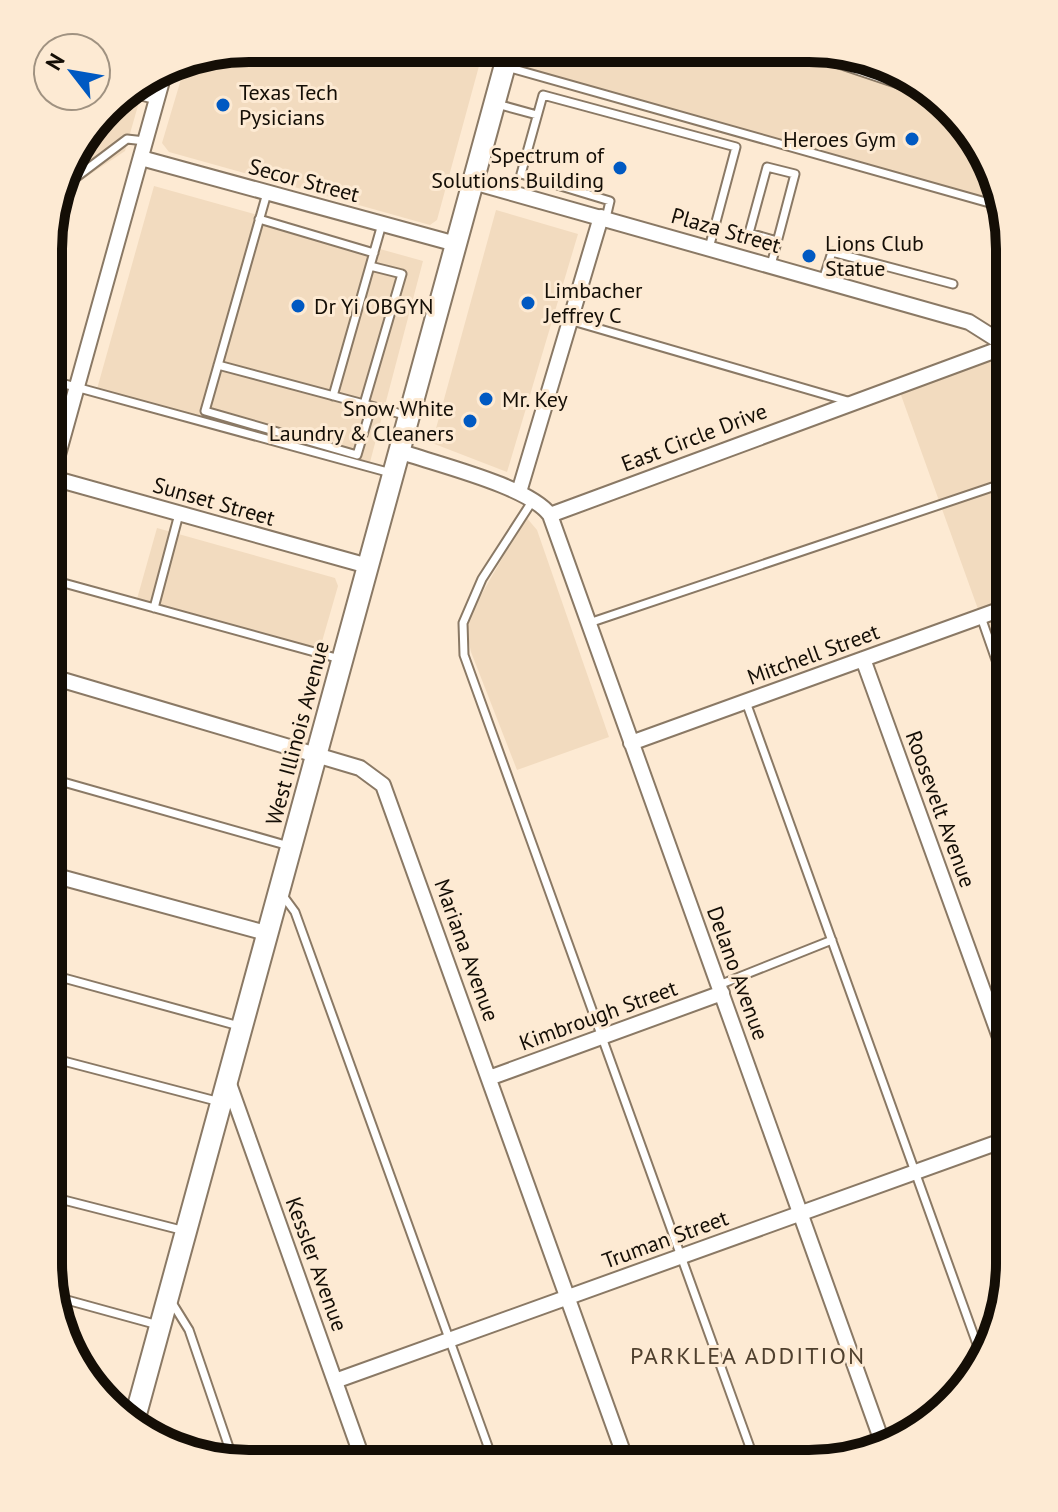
<svg xmlns="http://www.w3.org/2000/svg" width="1058" height="1512" font-family="'PT Sans',sans-serif">
<style>
.built{fill:#f2dbbf}
.lines{fill:none;stroke-linecap:round;stroke-linejoin:round}
.service-casing{stroke:#8a7965;stroke-width:11}
.minor-casing{stroke:#8a7965;stroke-width:18}
.secondary-casing{stroke:#8a7965;stroke-width:24}
.service{stroke:#fff;stroke-width:7}
.minor{stroke:#fff;stroke-width:14}
.secondary{stroke:#fff;stroke-width:20}
.poi-dot{fill:#0059c2;stroke:#fdead3;stroke-width:3}
.labels{text-anchor:middle;dominant-baseline:central;stroke-width:6;stroke-linejoin:round;paint-order:stroke}
.poi-label{font-size:22px;fill:#140e06;stroke:#fdead3;text-anchor:start}
.street-label{font-size:22px;fill:#140e06;stroke:#fdead3}
.neighbourhood-label{font-size:24px;letter-spacing:2px;fill:#4f402e;stroke:#fdead3}
.rim{fill:none;stroke:#140e06;stroke-width:10}
</style>
<rect width="100%" height="100%" fill="#fdead3"/>
<path class="built" d="M836,50l95,39 58,71 12,48 -496,-140 3,-14z
M482,55l-45,165 -7,5 -261,-73 -7,-9 25,-84z
M145,81l-20,70 -66,44 16,-46 42,-51z
M154,186l269,75 -54,205 -272,-77z
M496,210l82,24 -71,238 -75,-29z
M1010,346v352l-113,-314z
M526,517l11,13 72,207 -92,33 -46,-118 -6,-29z
M157,528l178,50 3,8 -19,66 -182,-53z"/>
<g class="lines">
<defs>
<path id="service" d="M507,67l493,139
M134,87l7,9 16,4
M497,104l40,11
M62,188l65,-49 18,2
M267,193l-62,218 152,44 11,-37 -4,-14 38,-130 -32,-8
M606,218l4,-17 -89,-27 22,-79 193,52 -27,101
M259,219l115,34
M771,265l24,-91 -28,-7 -18,66 28,8
M823,280l9,-28 121,32
M569,320l282,82
M218,365l187,50
M50,380l341,93
M333,396l49,-172
M533,500l-51,79 -19,44 1,32 292,809
M49,579l291,80
M154,608l25,-94
M981,617l29,83
M589,623l421,-142
M746,702l236,656
M49,778l240,68
M281,893l14,19 199,551
M49,974l190,52
M719,985l113,-45
M48,1057l172,45
M48,1196l137,35
M56,1297l102,28
M171,1301l18,29 45,132"/>
<path id="minor" d="M808,50l125,42
M141,158l315,86
M473,182l496,140 38,24 3,10
M399,451c36,13 130,35 151,64l460,-170
M49,477l319,89
M49,487l116,-417
M519,492l82,-275
M550,515l334,932
M863,659l147,406
M49,676l311,92 23,17 244,678
M631,743l379,-137
M49,874l217,59
M489,1078l233,-85
M228,1081l136,382
M335,1381l675,-243"/>
<path id="secondary" d="M133,1425l375,-1371"/>
</defs>
<use href="#service" class="service-casing"/>
<use href="#minor" class="minor-casing"/>
<use href="#secondary" class="secondary-casing"/>
<use href="#service" class="service"/>
<use href="#minor" class="minor"/>
<use href="#secondary" class="secondary"/>
</g>
<g class="poi-dot">
<circle cx="223" cy="105" r="8"/>
<circle cx="912" cy="139" r="8"/>
<circle cx="620" cy="168" r="8"/>
<circle cx="809" cy="256" r="8"/>
<circle cx="528" cy="303" r="8"/>
<circle cx="298" cy="306" r="8"/>
<circle cx="486" cy="399" r="8"/>
<circle cx="470" cy="421" r="8"/>
</g>
<g class="labels">
<g class="poi-label">
<text x="239" y="92">Texas Tech<tspan x="239" dy="25">Pysicians</tspan></text>
<text x="896" y="139" text-anchor="end">Heroes Gym</text>
<text x="604" y="155" text-anchor="end">Spectrum of<tspan x="604" dy="25">Solutions Building</tspan></text>
<text x="825" y="243">Lions Club<tspan x="825" dy="25">Statue</tspan></text>
<text x="544" y="290">Limbacher<tspan x="544" dy="25">Jeffrey C</tspan></text>
<text x="314" y="306">Dr Yi OBGYN</text>
<text x="502" y="399">Mr. Key</text>
<text x="454" y="408" text-anchor="end">Snow White<tspan x="454" dy="25">Laundry &amp; Cleaners</tspan></text>
</g>
<g class="street-label">
<text transform="translate(304 180) rotate(15)">Secor Street</text>
<text transform="translate(726 230) rotate(16)">Plaza Street</text>
<text transform="translate(694 437) rotate(-21)">East Circle Drive</text>
<text transform="translate(214 501) rotate(16)">Sunset Street</text>
<text transform="translate(813 654) rotate(-20)">Mitchell Street</text>
<text transform="translate(297 733) rotate(-75)">West Illinois Avenue</text>
<text transform="translate(941 809) rotate(70)">Roosevelt Avenue</text>
<text transform="translate(467 950) rotate(70)">Mariana Avenue</text>
<text transform="translate(738 973) rotate(70)">Delano Avenue</text>
<text transform="translate(598 1015) rotate(-20)">Kimbrough Street</text>
<text transform="translate(665 1239) rotate(-20)">Truman Street</text>
<text transform="translate(317 1264) rotate(70)">Kessler Avenue</text>
</g>
<g class="neighbourhood-label">
<text x="748" y="1355">PARKLEA ADDITION</text>
</g>
</g>
<path d="M0 0H1058V1512H0ZM249 62H809A187 187 0 0 1 996 249V1263A187 187 0 0 1 809 1450H249A187 187 0 0 1 62 1263V249A187 187 0 0 1 249 62Z" fill="#fdead3" fill-rule="evenodd"/>
<path class="rim" d="M249 62H809A187 187 0 0 1 996 249V1263A187 187 0 0 1 809 1450H249A187 187 0 0 1 62 1263V249A187 187 0 0 1 249 62Z"/>
<g transform="translate(72 72) rotate(301)"><circle r="38" fill="#fdead3" stroke="#a09281" stroke-width="2"/>
<path d="M0-6L14 30L0 20L-14 30Z" fill="#0059c2"/>
<text y="-12" font-size="22" font-weight="bold" text-anchor="middle" fill="#140e06">N</text>
</g>
</svg>
